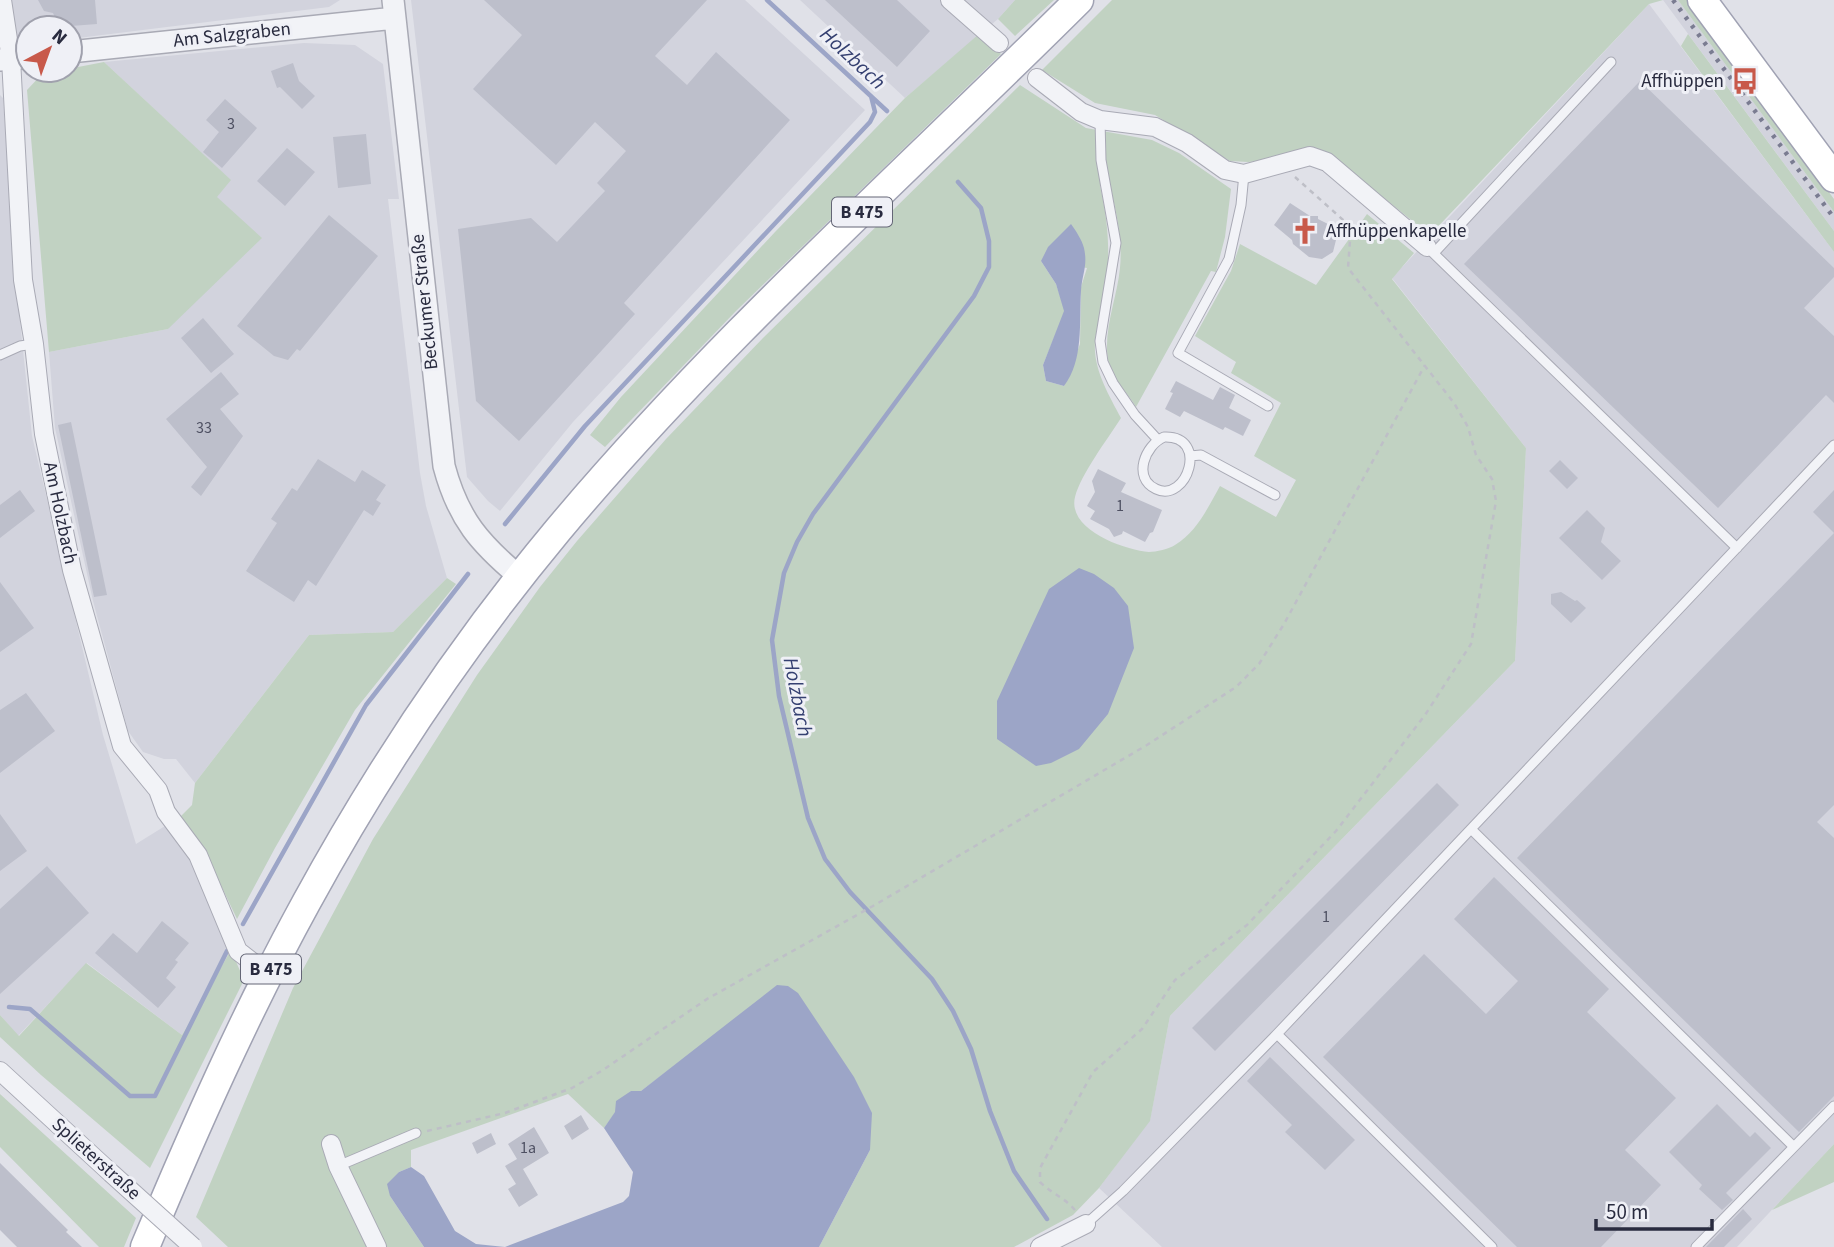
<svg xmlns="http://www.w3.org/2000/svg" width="1834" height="1247" font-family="'Source Sans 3',sans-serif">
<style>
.built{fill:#d2d3dd}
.green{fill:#c1d2c2;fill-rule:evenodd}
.water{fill:#9ca5c7}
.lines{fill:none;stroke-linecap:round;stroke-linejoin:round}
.stream{stroke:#9ca5c7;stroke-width:4.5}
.building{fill:#bdbfcb}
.service-casing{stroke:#a9aab5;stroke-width:11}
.minor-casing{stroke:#a9aab5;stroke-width:20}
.tertiary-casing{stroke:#a9aab5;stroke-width:24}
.primary-casing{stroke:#a0a2b3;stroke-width:31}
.path{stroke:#bebfc7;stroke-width:2.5;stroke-dasharray:5 5;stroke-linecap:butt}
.service{stroke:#f2f3f7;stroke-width:9}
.minor{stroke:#f2f3f7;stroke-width:18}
.tertiary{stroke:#f2f3f7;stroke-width:21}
.primary{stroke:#fff;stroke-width:28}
.rail{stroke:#7a7c91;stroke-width:4.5;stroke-dasharray:3.5 7;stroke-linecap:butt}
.minor-bridge-casing{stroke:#a9aab5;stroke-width:20;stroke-linecap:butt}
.minor-bridge{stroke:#f2f3f7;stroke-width:18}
.labels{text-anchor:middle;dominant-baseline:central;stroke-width:6;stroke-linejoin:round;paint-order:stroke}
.number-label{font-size:16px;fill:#4e5062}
.shield{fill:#eff0f6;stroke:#646676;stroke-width:2}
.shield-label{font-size:18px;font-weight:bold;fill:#292b3f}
.street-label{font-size:19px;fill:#292b3f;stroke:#eff0f6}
.poi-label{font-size:19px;fill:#292b3f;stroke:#eff0f6;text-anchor:end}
.water-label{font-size:21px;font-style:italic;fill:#354071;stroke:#eff0f6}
</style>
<rect width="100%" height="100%" fill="#e0e1e8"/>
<path class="built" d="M0,0h340l-11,7 -259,32v-11h-42v16l-28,3z
M411,0h334l120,110 -292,312 -73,89 -12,-10 -21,-24z
M800,0h215l-17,19 -93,79z
M1663,0h15l156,212v19z
M1649,4l185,248v892l-97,103h-575l-63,-59 51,-68 20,-104 345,-355 11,-213 -134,-170z
M304,43l51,2 28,19 16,135h-11l32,274 6,33 21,72 -54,54 -84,3 -114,148 -19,-24h-12l-21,-7 -15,-21 -35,-130 -38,-173 -6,-76 119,-23 49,-133 13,-16 -126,-118z
M0,95l3,3 13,185 16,153 71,299 33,109 29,-18 25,34 41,90 -49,85 -95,-72 -69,73 -18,-21z"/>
<path class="green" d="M1015,0h39l-39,36 -17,-17z
M1112,0h551l-14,4 -219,231 -100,-80 -82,7 -18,-1 -75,-46 -60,-12 -53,-33z
M1678,0h9l147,199v13z
M979,34l22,20 -265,257 -131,136 -15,-12 31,-38 154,-165 130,-134z
M1688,34l146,197v21l-153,-206z
M104,62l127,118 -14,17 45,41 -94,91 -119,23 -22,-262 15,-16z
M1020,85l66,43 66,12 27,13 52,36 -6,48 -9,35 -5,-1 -75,136c-9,-15 -25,-30 -28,-47 -5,-30 9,-62 12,-92 3,-30 -5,-62 -12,-91l-8,9c9,38 11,74 4,113 -2,14 -8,29 -9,43 -2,27 14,53 26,76 -14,22 -40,56 -46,79 -8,33 50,53 74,55 7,0 20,-3 26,-7 22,-13 33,-38 45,-59l56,31 20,-37 -42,-24 27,-53 -50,-30 5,-11 -41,-26 36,-65 9,-27 76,41 51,-71 47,39 -22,26 134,169 -11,213 -345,355 -20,105 -51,67 -26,27 -59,32h-195l51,-97 -164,-108 -65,49h-10l-27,37 -36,-34 -157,56v17l-12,5 -9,24 34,51h-196l-32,-30 97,-229 80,-149 104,-164 63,-88 37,-46 89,-102 97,-101zM1041,261l46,7 -6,19 -1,57 -16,42 -18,-5 -3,-16 22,-54 -9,-27z
M447,578l9,6 -101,126 -80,138 -38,71 -32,-67 -26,-34 13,-13 3,-22 114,-148 84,-3z
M231,950l13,30 -94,188 -109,-93 -41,-38v-22l19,21 67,-73 96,72z
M0,1094l136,124 -12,29h-25l-99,-100z
M1834,1144v38l-62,28z"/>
<path class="water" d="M1071,224c5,7 11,16 13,24 4,18 -2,26 -3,43 -2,31 3,69 -17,95l-18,-5 -3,-16 21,-54 -8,-27 -15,-23 7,-14z
M1079,568l15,6 20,14 14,18 6,42 -26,66 -29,35 -28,14 -15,3 -39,-27v-38l52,-112z
M777,985l11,1 10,7 56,84 18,36 -2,37 -51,97h-395l-34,-51 -3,-12 12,-12 12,-5 13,9 31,55 21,13 29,3 118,-45 6,-6 4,-24 -29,-44 11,-16 1,-11 15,-10h10z"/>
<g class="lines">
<path class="stream" d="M767,0l120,111
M958,182l23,26 8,33v26l-15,29 -161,218 -16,28 -13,31 -12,67 7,56 29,122 17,41 25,33 82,87 21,32 18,38 19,62 24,60 33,48
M505,524l80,-98 285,-304 5,-10 -4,-16
M243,924l123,-219 102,-131
M9,1007l21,2 100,87h25l72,-145"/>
</g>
<path class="building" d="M38,0h57l2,24 -26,2 -14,-4 -4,-9 -9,-2z
M484,0h223l-52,56 32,29 29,-33 74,68 -166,183 11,11 -116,127 -43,-40 -18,-172 73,-11 26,24 48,-51 -8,-8 29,-32 -31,-29 -39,43 -83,-76 49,-54z
M825,0h72l33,31 -33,36z
M293,63l6,18 16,15 -13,13 -22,-22 -3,1 -6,-17z
M1640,81l194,187v9l-30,31 30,28v67l-8,-8 -108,113 -254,-244z
M225,99l32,29 -35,40 -19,-16 16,-20 -13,-12z
M366,134l5,50 -33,4 -5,-51z
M287,148l28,24 -30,34 -28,-25z
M1290,203l20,13h8v3l12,6 6,15 -3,12 -11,7 -13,-2 -16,-13 -1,-4 -18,-15z
M329,215l49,41 -78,95 -3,-2 -9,11 -14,-4 -37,-30z
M203,318l31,36 -23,19 -30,-35z
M221,372l18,22 -19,15 23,27 -42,60 -10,-9 16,-20 -41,-48z
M1176,381l37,19 7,-13 15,8 -6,13 22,12 -8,16 -18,-9 -2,3 -39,-19 -4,6 -15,-8 8,-16 -3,-1z
M71,422l36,173 -13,2 -36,-172z
M318,459l37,23 7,-12 24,15 -10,15 5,3 -8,13 -9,-6 -48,76 -8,-6 -14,22 -48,-31 31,-48 -6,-4 21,-31 5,3z
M1560,460l18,18 -11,11 -18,-18z
M1098,469l28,14 -5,9 41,18 -9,22 -3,1 -5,9 -22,-11 -1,3 -8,3 -5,-8 -19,-10 5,-8 -8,-5 8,-14 -3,-11z
M20,490l15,21 -35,27v-33z
M1834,490v315l-17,17 17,16v258l-35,36 -282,-274 317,-325 -21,-21z
M1587,510l18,18 -4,14 20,19 -19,19 -43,-42z
M0,582l34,46 -34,24z
M1561,592l14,9 2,-1 9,8 -15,15 -20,-19v-10z
M26,693l29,38 -55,42v-63z
M1437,783l22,22 -244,246 -23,-23z
M0,814l27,37 -27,20z
M47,866l42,47 -89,81v-85z
M1494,877l115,112 -22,23 89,86 -51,52 36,35 -60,62h-84l-194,-190 101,-103 62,60 32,-33 -64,-62z
M162,921l27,22 -14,17 3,2 -12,16 10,9 -18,21 -63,-55 18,-20 24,20z
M1270,1057l85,83 -30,30 -40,-38 7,-7 -45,-44z
M1717,1104l33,33 5,-5 16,16 -45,45 7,7 -11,10 -23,-21 3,-4 -33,-33z
M581,1115l8,14 -17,11 -8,-14z
M534,1127l15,26 -26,16 15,26 -19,12 -11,-18 8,-5 -11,-18 12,-7 -9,-15z
M491,1133l5,11 -19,10 -5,-11z
M0,1163l68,67 -2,2 16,15h-65l-17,-17z
M1743,1209l9,10 -28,28h-18z"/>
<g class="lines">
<defs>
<path id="service" d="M1100,120l1,40 15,83 -16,98 3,21 10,21 22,32 23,25
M1244,174l-3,31 -12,54 -51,94 90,53
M1427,247l310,301
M1434,253l177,-191
M0,355l20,-9 14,-2
M1164,437c46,-2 23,67 -8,52 -24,-11 -11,-44 8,-52z
M1190,456l11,-1 74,40
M1471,829l323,318
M1277,1034l215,213
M338,1166l78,-33
M1086,1224l37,-33 154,-157 557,-589
M1696,1247l138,-141"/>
<path id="minor" d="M2,0l9,59 12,221 11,64 10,90 28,136 50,176 36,44 8,22 32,43 40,96 30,23
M950,0l49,43
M1037,78l44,34 19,8 55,7 32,16 38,27 19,4 66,-18 17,6 100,85
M0,1071l111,102
M331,1144l7,22 39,81
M1040,1247l46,-23"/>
<path id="tertiary" d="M393,0l51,466c14,53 36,78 77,112
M70,52l325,-34
M0,60l28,-3"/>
<path id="primary" d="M1702,0l132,178
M145,1247c49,-117 100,-233 161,-344 71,-130 157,-259 252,-373 159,-190 346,-356 521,-530"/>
</defs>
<use href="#service" class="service-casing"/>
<use href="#minor" class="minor-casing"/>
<use href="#tertiary" class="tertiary-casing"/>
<use href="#primary" class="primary-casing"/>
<path class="path" d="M427,1131l78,-18 67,-25 31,-18 104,-71 166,-93 274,-161 89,-58 23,-23 25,-40 141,-259
M1075,1210c-10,-12 -24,-17 -35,-28v-14l53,-96 49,-43 33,-49 72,-55 89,-94 89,-116 46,-71 25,-143 -4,-22 -16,-24 -8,-28 -14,-24 -106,-135 3,-41 -56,-50"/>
<use href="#service" class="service"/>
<use href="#minor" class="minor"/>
<use href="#tertiary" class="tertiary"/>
<use href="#primary" class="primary"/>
<path class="rail" d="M1673,0l161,218"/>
<defs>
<path id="minor-bridge" d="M111,1173l82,74"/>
</defs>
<use href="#minor-bridge" class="minor-bridge-casing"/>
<use href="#minor-bridge" class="minor-bridge"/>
</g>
<defs>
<symbol id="bus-bare" viewBox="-9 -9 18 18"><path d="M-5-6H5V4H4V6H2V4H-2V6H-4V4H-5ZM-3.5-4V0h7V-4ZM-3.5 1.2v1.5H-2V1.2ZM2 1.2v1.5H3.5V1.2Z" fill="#c8594a" stroke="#eff0f6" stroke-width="2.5" paint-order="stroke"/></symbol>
<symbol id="church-bare" viewBox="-9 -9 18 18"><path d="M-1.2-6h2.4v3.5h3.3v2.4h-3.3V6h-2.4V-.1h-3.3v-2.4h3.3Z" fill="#c8594a" stroke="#eff0f6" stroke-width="2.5" paint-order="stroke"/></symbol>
</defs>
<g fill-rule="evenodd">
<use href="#bus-bare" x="1726" y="62" width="38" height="38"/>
<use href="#church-bare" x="1286" y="212" width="38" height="38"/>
</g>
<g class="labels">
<g class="number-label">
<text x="231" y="124">3</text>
<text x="204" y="428">33</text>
<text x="1120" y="506">1</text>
<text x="1326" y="917">1</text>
<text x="528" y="1148">1a</text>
</g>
<g class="shield">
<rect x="832" y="197.5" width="60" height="29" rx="5"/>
<rect x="241" y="954.5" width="60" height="29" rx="5"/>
</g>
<g class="shield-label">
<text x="862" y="212">B 475</text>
<text x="271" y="969">B 475</text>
</g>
<g class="street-label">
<text transform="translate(232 35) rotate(-6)">Am Salzgraben</text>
<text transform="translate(425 302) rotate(-96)">Beckumer Straße</text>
<text transform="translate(60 513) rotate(78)">Am Holzbach</text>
<text transform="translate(96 1159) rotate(42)">Splieterstraße</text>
</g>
<g class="poi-label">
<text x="1724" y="81">Affhüppen</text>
<text x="1326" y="231" text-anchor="start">Affhüppenkapelle</text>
</g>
<g class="water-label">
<text transform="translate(853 58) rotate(43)">Holzbach</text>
<text transform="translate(798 697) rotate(79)">Holzbach</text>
</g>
</g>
<g transform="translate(49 49) rotate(41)"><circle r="33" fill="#eff0f6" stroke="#a0a1ad" stroke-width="2"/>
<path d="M0-5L12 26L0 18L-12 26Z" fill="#c8594a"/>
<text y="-10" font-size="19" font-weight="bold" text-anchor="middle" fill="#292b3f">N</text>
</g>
<path d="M1596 1219v10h116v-10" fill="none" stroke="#292b3f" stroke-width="3.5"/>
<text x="1606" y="1219" font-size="21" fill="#292b3f" stroke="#eff0f6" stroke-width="5" paint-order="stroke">50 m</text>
</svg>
